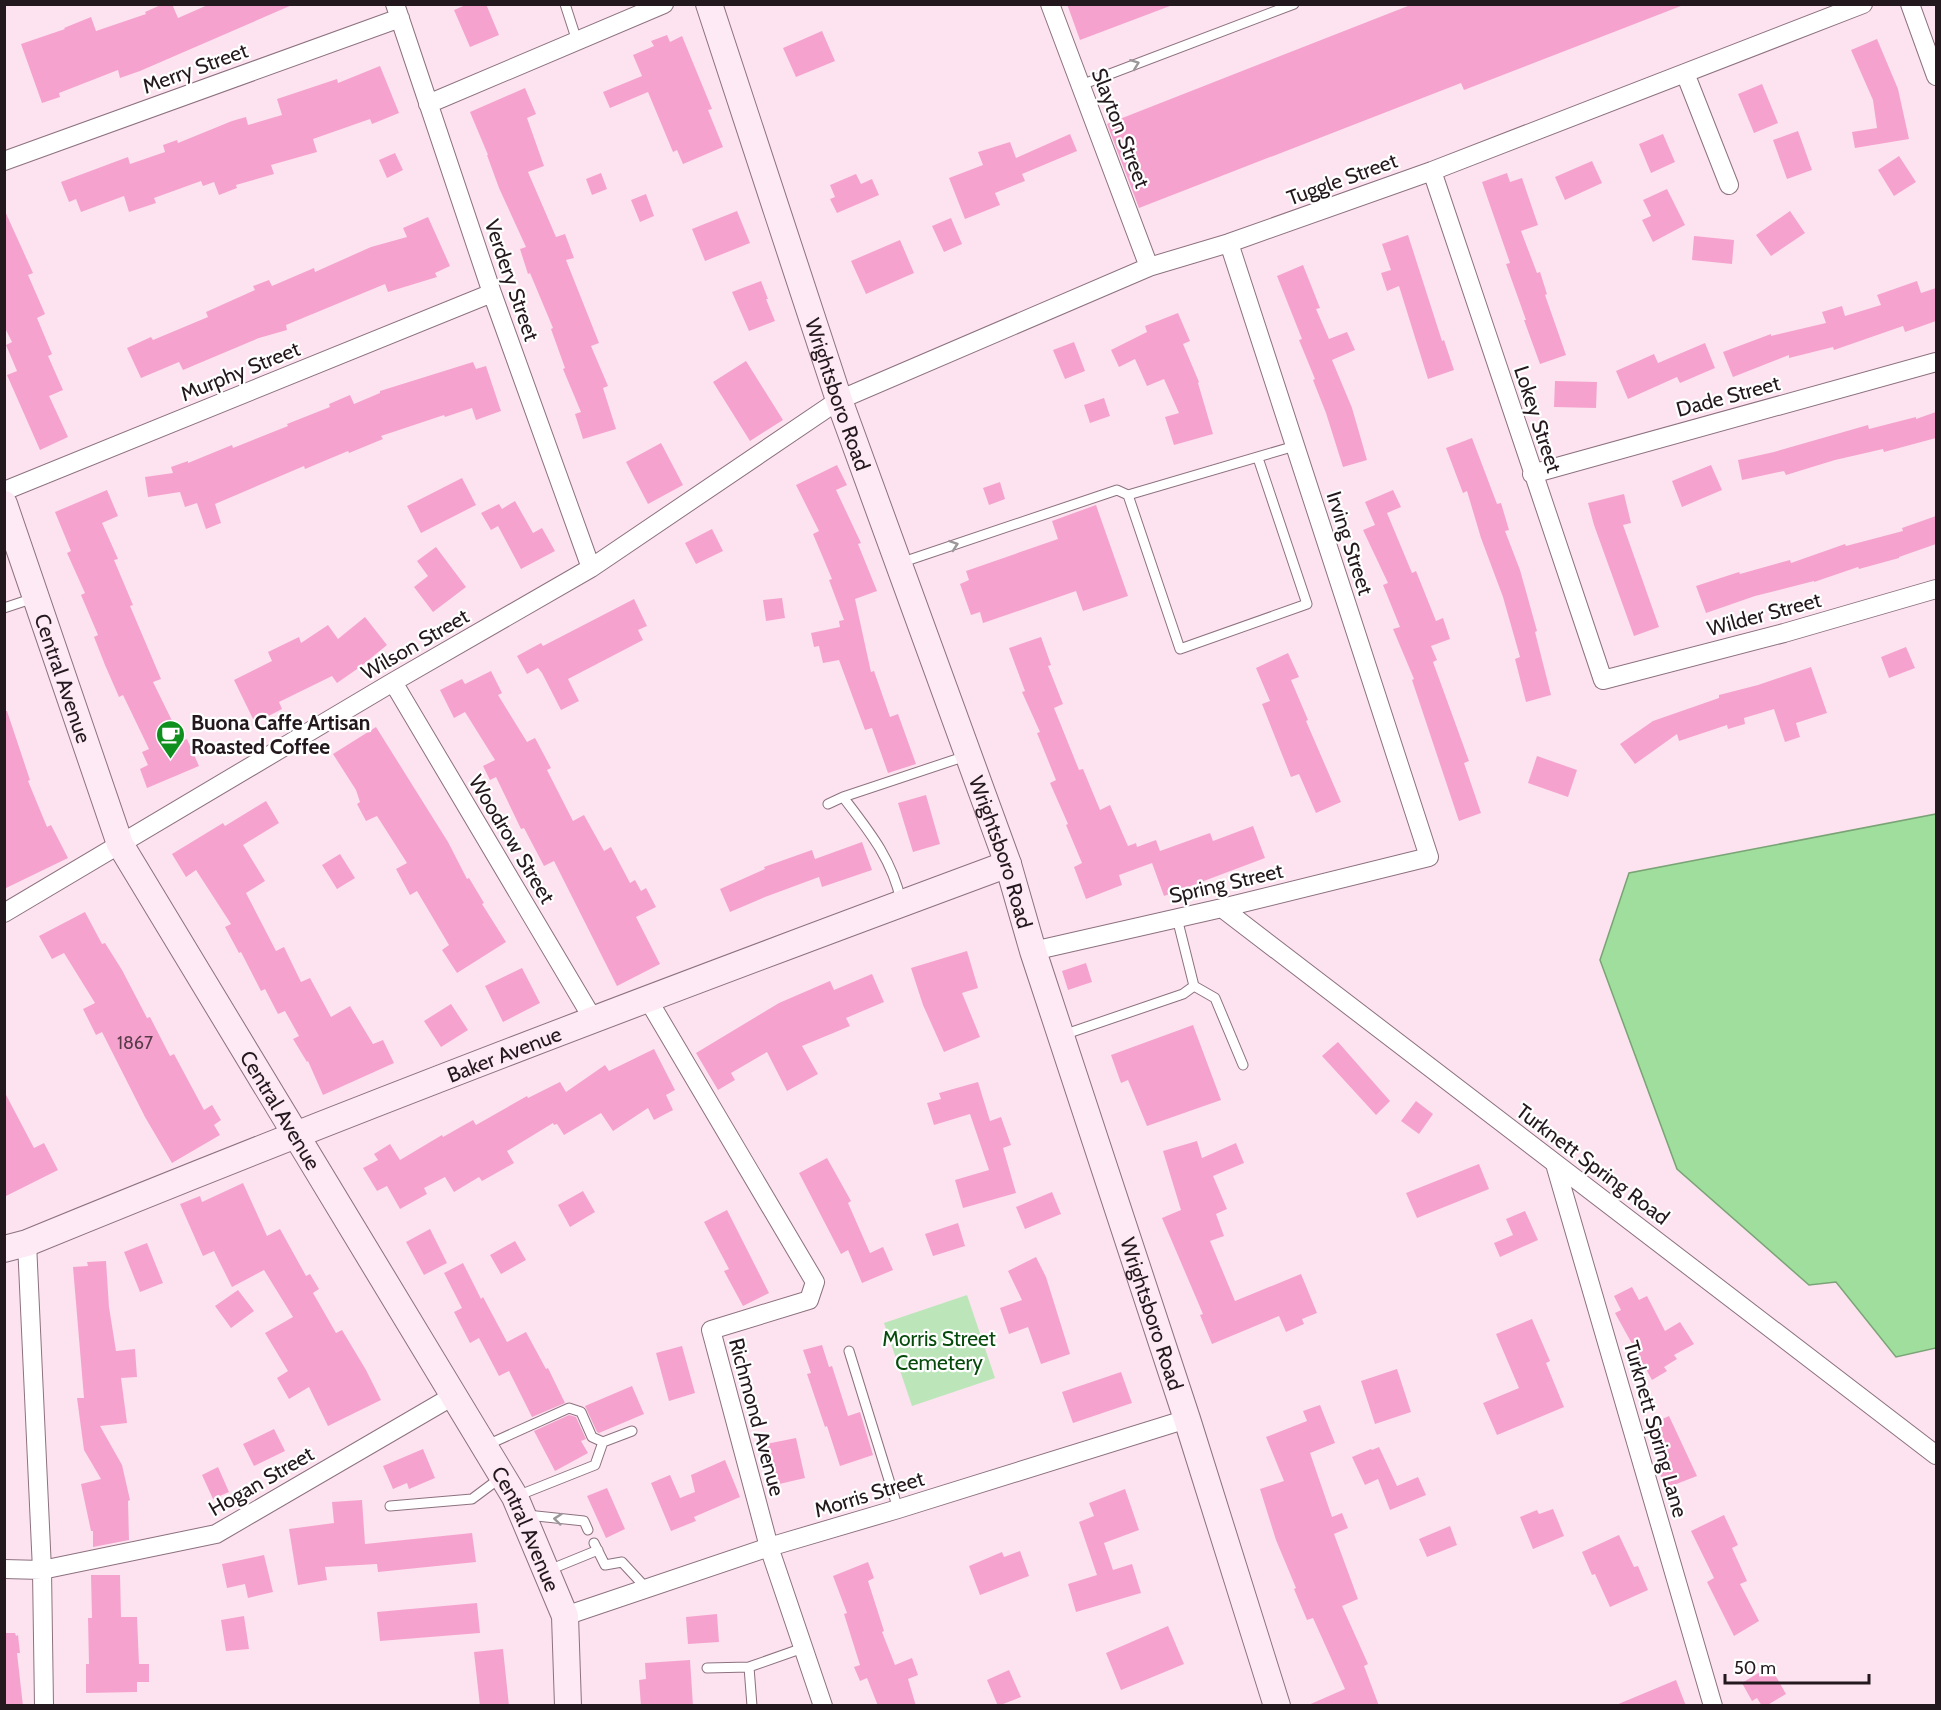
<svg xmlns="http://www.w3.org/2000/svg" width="1941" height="1710" font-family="Cabin,sans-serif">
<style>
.green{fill:#bce6ba}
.water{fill:#9fde9c;stroke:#7aa376;stroke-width:1.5}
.building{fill:#f5a3ce}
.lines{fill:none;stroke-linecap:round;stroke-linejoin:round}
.lane-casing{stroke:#8d717f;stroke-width:11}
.street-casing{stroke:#8d717f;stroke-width:20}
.secondary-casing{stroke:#8d717f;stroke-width:28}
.lane{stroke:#fff;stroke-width:9}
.street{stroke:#fff;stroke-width:18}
.secondary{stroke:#feeaf4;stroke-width:26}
.oneway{stroke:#9c9799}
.labels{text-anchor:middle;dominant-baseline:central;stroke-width:4.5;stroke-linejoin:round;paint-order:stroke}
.number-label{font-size:18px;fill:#583b49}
.street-label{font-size:21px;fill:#23181d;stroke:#fff}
.poi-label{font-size:21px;font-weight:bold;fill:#23181d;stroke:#fff;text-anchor:start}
.park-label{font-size:21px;fill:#064b0c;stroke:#fff}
</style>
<rect width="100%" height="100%" fill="#fce3ef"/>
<path class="green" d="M967,1295l28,83 -83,28 -28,-83z"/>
<path class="water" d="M1936,814v534l-40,9 -60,-75 -27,3 -132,-116 -77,-209 29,-87z"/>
<path class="building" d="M163,4h9l6,14 32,-14 82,1 -152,66 -20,7 -2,-8 -59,23 1,4 -18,6 -21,-59 44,-15 -1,-1 27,-11 5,14 50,-17 -1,-2z
M468,4h18l13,31 -29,12 -16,-37z
M1067,4h103v2l-90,34z
M1413,4l268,2 -217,84 -3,-7 -322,125 -32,-84z
M822,31l13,30 -39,16 -13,-29z
M667,35l3,7 12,-6 30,73 -4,1 15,37 -40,17 -6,-14 -4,2 -25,-60 -38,16 -7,-16 39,-16 -9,-21 21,-9 -3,-5z
M1877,39l21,50 11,50 -54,9 -3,-16 25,-4 -4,-28 -22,-50z
M380,66l19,47 -27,11 -2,-5 -57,20 4,13 -46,13 3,9 -38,11 1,3 -18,7 -5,-13 -11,4 -2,-5 -47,17 2,5 -27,9 -5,-16 -43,16 -5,-13 -7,3 -8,-20 67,-25 2,7 35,-12 -2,-7 14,-5 1,3 54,-22 14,-4 2,8 34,-10 -5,-16 60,-20 1,4z
M1762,84l16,39 -24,10 -16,-39z
M525,88l11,26 -9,4 17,48 -16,6 28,65 9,-3 9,24 -8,2 33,83 -8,3 17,40 -5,2 13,41 -33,10 -8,-25 6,-2 -18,-43 2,-1 -14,-39 2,-1 -23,-55 -2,1 -8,-25 6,-2 -27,-59 -12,-33h1l-18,-43z
M1798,131l14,39 -25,9 -14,-39z
M1070,134l7,17 -55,23 3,7 -30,12 5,12 -35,14 -16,-41 34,-13 -5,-13 32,-10 6,16z
M1663,134l12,28 -24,11 -12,-29z
M395,153l8,17 -16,8 -8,-18z
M1899,156l17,26 -22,14 -16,-26z
M1592,161l10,22 -37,17 -10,-23z
M601,173l6,16 -15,6 -6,-16z
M1507,173l3,9 12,-4 16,47 -17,6 16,42 3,-1 7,22 -2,1 21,60 -26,9 -16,-44h2l-20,-56 4,-1 -28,-81z
M856,174l5,10 11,-5 7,16 -42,18 -7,-14 5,-2 -5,-12z
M1667,189l18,36 -32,17 -11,-22 9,-4 -8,-16z
M646,194l8,22 -14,6 -9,-22z
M4,209l29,64 -5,2 17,39 -8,4 15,36 -4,2 15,34 -14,6 19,41 -28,13 -33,-75 10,-4 -11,-26 6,-3 -8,-16z
M737,211l13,32 -45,18 -13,-32z
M1790,211l15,22 -34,23 -15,-21z
M428,217l22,49 -15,7 2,4 -49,15 -3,-8 -99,41 1,5 -28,8 -76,32 -4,-8 -38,16 -14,-30 24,-11 2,3 55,-23 -2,-5 49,-22 -2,-4 16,-6 3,6 42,-18 1,4 56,-25 36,-10 -4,-9z
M951,218l11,26 -18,8 -12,-26z
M1408,235l34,106 2,-1 10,30 -26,9 -29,-93 -12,5 -6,-18 10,-3 -9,-26z
M1694,236l40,4 -2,24 -40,-4z
M900,240l14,33 -48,21 -15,-33z
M1303,265l17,43 -4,1 13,30 18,-7 8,18 -23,10 20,48 15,52 -24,7 -17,-54 -13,-33 2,-1 -16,-39 3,-1 -25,-63z
M761,281l7,18h-2l9,22 -26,10 -17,-39z
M1917,281l4,12 15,-5v33l-31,11 -2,-6 -69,24 -1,-3 -44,11v-3l-56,22 -10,-25 48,-18v2l55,-13 -4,-11 20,-6 3,10 36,-11 -4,-10z
M1178,313l12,28 -7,3 16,38 -1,1 15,51 -39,11 -9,-28 14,-4 -15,-34 -17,7 -12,-27 -16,8 -8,-17 36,-18 -2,-6z
M1074,342l11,29 -20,8 -12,-29z
M1705,343l10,25 -35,15 -3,-6 -49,22 -12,-28 38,-17 4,9z
M746,361l37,59 -33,21 -37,-59z
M473,362l3,7 10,-3 15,45 -25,9 -4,-12 -27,9 -1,-2 -63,21 2,3 -34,14 -1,-2 -43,18 -1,-3 -89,38 6,19 -15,6 -9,-26 -12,4 -5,-15 -32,5 -3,-20 28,-4 -2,-6 17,-6v2l44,-18 1,3 55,-22 -1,-2 43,-17 -1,-3 21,-9 4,9 26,-11v-2z
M1555,381l42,1 -1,26 -42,-1z
M1104,398l6,18 -20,7 -6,-18z
M1936,412v26l-52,14 -1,-3 -48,11 -49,15 -2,-4 -42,9 -4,-20 36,-8 94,-27 1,4 47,-12v2z
M1472,438l25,66 4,-1 8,27 -4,1 15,39 17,61 -2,1 16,63 -25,7 -11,-43 5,-2 -17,-60 -22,-59 -14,-47 -4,2 -17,-45z
M661,443l22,42 -35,19 -22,-42z
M837,465l10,20 -11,5 25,53 -3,1 19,47 -22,8 16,73 3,-1 16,46 8,-3 18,50 -28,9 -16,-45 -7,2 -26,-70 -16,3 -4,-17 -5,1 -3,-14 29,-6 -1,-6 5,-1 -15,-40 3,-1 -19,-45 6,-3 -23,-46z
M1711,465l11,25 -40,17 -10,-26z
M462,478l14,27 -55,28 -14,-27z
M1000,482l5,17 -16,6 -6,-17z
M107,490l11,26 -16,7 16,36 -4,1 19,45 -3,1 31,73 -8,3 29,59 5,-2 12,27 -52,22 -7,-19 8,-4 -6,-13 7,-3 -26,-54 -4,2 -14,-32 -11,-28 4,-2 -17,-40 4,-2 -18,-40 4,-2 -16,-39z
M1393,490l8,17 -14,6 25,60 4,-2 20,50 7,-3 7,21 -19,7 6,14 -4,2 36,99 -5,2 17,50 -22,8 -47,-141 2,-1 -21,-50 7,-2 -17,-42 5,-2 -25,-53 12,-5 -10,-23z
M1624,494l7,29 -8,2 36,102 -25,9 -40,-111 -6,-22z
M515,501l18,32 9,-5 13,23 -34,18 -23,-43 -7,4 -10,-17 18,-9 3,5z
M1096,505l32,91 -45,15 -7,-20 -93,32 -3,-11 -9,3 -11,-31 9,-4 -3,-9 92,-32 -6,-18z
M1936,516v28l-37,13v1l-40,11 -1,-2 -44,15v-1l-59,15 -49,17 -10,-27 43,-14 1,2 50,-14 1,3 54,-19 1,2 57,-15 -1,-3z
M712,529l11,22 -27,13 -11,-21z
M436,547l30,40 -33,25 -19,-25 14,-11 -11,-15z
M782,598l3,20 -19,3 -3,-21z
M634,599l13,27 -9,4 5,10 -75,39 11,22 -18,9 -19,-37 -4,-5 -11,6 -10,-18 24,-13 2,3z
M365,617l22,28 -27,22 -23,16 -5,-7 -53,26 3,7 -27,14 -21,-43 38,-19 -4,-9 31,-15 2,6 27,-18 10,14z
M1041,637l10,28 -3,1 15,38 -9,4 25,62 4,-1 17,41 10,-5 18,41 8,-3 1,4 19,-7 4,11 50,-18 3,8 40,-15 12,32 -101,38 -12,-33 -33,12 3,10 -36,14 -12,-32 8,-4 -16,-38 2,-1 -18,-41 6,-3 -19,-47 3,-1 -18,-40 3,-1 -16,-43z
M1906,647l9,21 -26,10 -8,-21z
M1288,653l11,24 -8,3 17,40 -2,1 35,81 -25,11 -17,-39 -8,3 -10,-25 -19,-48 8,-3 -14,-33z
M1811,667l16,46 -31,10 4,14 -15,5 -11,-33 -30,9 1,6 -17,5 -1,-4 -48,16 -2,-7 -42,30 -15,-20 33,-23 66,-23v-3l39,-10z
M491,671l11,22 -4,2 29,47 8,-4 16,30 -4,2 26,51 11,-6 20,36 7,-4 19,36 5,-3 6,11 5,-3 10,19 -20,10 24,47 -43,22 -63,-125 -10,5 -20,-38 -3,1 -25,-52 -6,3 -7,-14 12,-6 -30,-48 -11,6 -14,-28 22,-11 3,5z
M4,711h3l23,69 -2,1 19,46 4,-2 17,33 -64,31z
M376,727l72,115 19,37 2,-1 15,25 -2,1 24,38 -49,31 -15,-23 7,-5 -32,-54 -7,4 -14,-26 11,-6 -30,-47 -11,5 -9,-17 3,-2 -4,-12 -23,-36z
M1537,756l40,14 -9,27 -40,-14z
M926,795l14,49 -27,8 -15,-49z
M266,801l13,22 -36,22 22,36 -19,12 30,58 8,-4 17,35 9,-4 21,39 19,-11 23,38 10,-4 11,23 -71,32 -15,-34 -1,1 -14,-23 6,-3 -14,-25 -7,3 -13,-25 -4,2 -20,-39 -2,1 -14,-26 6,-3 -35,-54 -10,7 -14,-23 51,-31 2,3z
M862,842l10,28 -50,17 -3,-10 -54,20 -35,15 -10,-23 45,-20 -1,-2 48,-17 3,9z
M340,854l15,24 -18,11 -15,-24z
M85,912l17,32 3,-1 17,27 25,48 3,-1 20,39 4,-2 30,56 8,-5 9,15 -7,5 6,10 -48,28 -27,-46 -43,-85 -6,3 -13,-26 12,-6 -31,-50 -12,6 -13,-23z
M967,951l11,37 -16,5 18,44 -36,15 -21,-47 -12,-37z
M1086,963l6,19 -24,8 -6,-19z
M522,968l18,35 -37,19 -18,-36z
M872,974l12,28 -38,16 4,8 -48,20 16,28 -31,17 -20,-39 -36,21 4,7 -17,10 -22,-37 83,-50 51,-22 4,9z
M451,1004l17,26 -27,17 -17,-26z
M1193,1025l28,75 -74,26 -19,-46 -7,3 -10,-28z
M1338,1042l52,59 -14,14 -54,-59z
M654,1049l21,41 -9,5 7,15 -19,10 -6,-12 -35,23 -12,-18 -37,22 -7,-11 -3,1 -1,-2 -46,28 7,12 -32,18 -3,-4 -25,15 -9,-15 -21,11 3,6 -27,15 -13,-23 -10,5 -14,-23 15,-8 -4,-6 16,-10 10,16 42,-25 1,2 30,-17 3,5 51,-29 1,2 32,-16 6,10 39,-27 4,6z
M978,1082l12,39 11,-4 10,28 -8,3 13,45 -53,15 -8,-28 34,-10 -19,-56 -36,11 -7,-22 14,-4 -2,-6z
M4,1091l30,57 10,-5 14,27 -54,27z
M1416,1101l17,13 -14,20 -18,-13z
M1197,1141l5,17 34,-15 8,20 -31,13 14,33 -11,5 8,22 -14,5 25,60 66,-27 16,39 -15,6 2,5 -18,8 -7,-16 -67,28 -12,-29 3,-1 -41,-96 19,-8 -18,-59z
M827,1158l24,43 -3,2 22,50 13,-6 10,23 -31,13 -14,-33 -7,4 -42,-81z
M1479,1164l10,25 -72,29 -11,-25z
M243,1183l24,53 13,-7 26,47 4,-2 9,15 -6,4 23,40 6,-3 24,40 15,30 -53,26 -19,-39 -20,12 -12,-21 11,-7 -23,-38 28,-16 -29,-47 -32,17 -18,-36 -11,5 -23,-52 20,-8 2,6z
M583,1191l12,21 -25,15 -12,-22z
M1052,1192l9,22 -36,15 -9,-22z
M727,1210l42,83 -26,13 -19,-35 5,-2 -25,-47z
M1525,1211l13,29 -38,17 -6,-14 19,-8 -7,-16z
M958,1223l7,23 -32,10 -8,-22z
M430,1229l17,34 -23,12 -18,-33z
M515,1241l11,19 -25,14 -11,-19z
M147,1243l16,40 -23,9 -16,-40z
M1036,1257l10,20 24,77 -29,10 -13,-37 -19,7 -9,-26 22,-8 -14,-29z
M106,1261l3,46 7,44 19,-2 2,28 -16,1 6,45 -27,3 22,39 8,35 -2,1 1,39 -36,7v-16h-2l-10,-47 20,-5 -17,-29 -7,-52h7l-11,-131 15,-1 -1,-4z
M463,1263l18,36 2,-2 24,45 19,-10 20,37 2,-1 17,35 -33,14 -23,-46 -10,5 -20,-38 -9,5 -16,-31 8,-4 -18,-35z
M1632,1287l7,13 8,-4 18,35 15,-9 14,22 -20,11 3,4 -13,8 3,4 -15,9 -37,-67 6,-3 -7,-14z
M238,1290l16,21 -23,17 -16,-22z
M1532,1319l18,42 -4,2 18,44 -67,28 -14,-32 36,-15 -23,-54z
M822,1345l7,22 3,-1 16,50 12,-4 13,43 -33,11 -13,-40 -2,1 -18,-53 4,-1 -8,-23z
M682,1346l13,47 -26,8 -13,-48z
M1397,1369l14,43 -36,12 -14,-43z
M1121,1372l11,31 -59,20 -11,-31z
M632,1386l12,28 -45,19 -2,-1 -12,-26z
M1320,1405l15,38 -25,10 22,64 10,-4 6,15 -14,6 24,65 -16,7 26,58 -4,2 15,40h-73l39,-17 -32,-71 -6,2 -13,-31 2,-1 -20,-48 -16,-51 24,-8 -18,-44 41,-16 -4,-10z
M569,1415l7,2 10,22 -5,2 7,12 -33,18 -21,-40z
M1669,1416l28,60 -31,12 -8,-18 7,-3 -18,-41z
M274,1429l11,22 -31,15 -11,-22z
M796,1438l9,40 -30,7 -9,-41z
M1379,1447l18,39 21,-9 8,18 -36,15 -12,-31 -13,6 -13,-28 19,-8 1,1z
M423,1449l12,29 -26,11 -2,-6 -14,6 -10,-23z
M725,1460l15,37 -46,20 2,4 -25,10 -20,-48 19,-8 10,23 15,-6 -4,-17z
M218,1467l11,25 -16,7 -11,-24z
M607,1488l18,41 -19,9 -19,-42z
M1125,1489l14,41 -35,13 9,27 19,-6 9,29 -65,19 -8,-28 29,-9 -18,-53 15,-6 -5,-13z
M362,1500l3,44 107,-11 4,29 -98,10 -1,-8 -52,3 2,13 -29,5 -9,-56 45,-6 -2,-21z
M1553,1509l11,27 -31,13 -13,-32 17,-7 2,4z
M1724,1515l14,30 -6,3 15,33 -7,3 19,37 -25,15 -27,-54 7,-4 -23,-47z
M1450,1526l7,19 -30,12 -8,-18z
M1619,1535l15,32 4,-1 10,24 -38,17 -15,-33 -3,1 -10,-23z
M1020,1551l9,25 -49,19 -11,-29 33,-14 2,5z
M264,1555l9,37 -25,6 -3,-14 -18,4 -5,-24z
M868,1562l6,16 -6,3 16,50 -2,1 13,33 17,-7 6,17 -10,4 8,27h-38l-11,-28 -7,3 -6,-14 6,-2 -16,-51 3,-1 -14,-37z
M91,1575h29l1,42h16l2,47h10v18h-12v10l-51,1v-29h3l-1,-46h4z
M477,1603l3,30 -100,8 -3,-29z
M717,1614l2,28 -31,2 -2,-27z
M244,1616l5,33 -23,2 -5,-31z
M1168,1626l16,38 -63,26 -15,-37z
M4,1633h11l1,3 2,-1 2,18h-3l6,53h-19z
M503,1649l6,57h-29l-6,-54z
M690,1660l3,46h-52l-2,-26 7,-1 -1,-16z
M1770,1666l16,28 -20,12h-4l-5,-8 -5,3 -10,-18z
M1009,1670l12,27 -23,9 -11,-26z
M1676,1680l10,26h-70v-1z"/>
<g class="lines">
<defs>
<path id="lane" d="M565,4l12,37
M1081,85l213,-81
M1128,495l52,154 127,-45 -49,-146
M900,563l217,-73 11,5 167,-49
M4,608l30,-10
M843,797l123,-41
M828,804l15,-7c26,34 49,62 58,104
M1177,918l17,68 21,12 28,67
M1063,1035l120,-41 11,-8
M849,1351l49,158
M487,1445l82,-37 12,4 11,25 11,5
M517,1496l78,-31 8,-23 29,-11
M390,1506l82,-7 28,-21
M527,1515l57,6 4,9
M594,1543l11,22 17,-3 25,27
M549,1570l49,-20
M749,1667l3,39
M707,1668l42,-1 54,-19"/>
<path id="street" d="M395,4l97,289 99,275
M1050,4l99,263
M1910,4l26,72
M1685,73l44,112
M428,104l236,-100
M4,161l396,-143
M1432,171l171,509 181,-47 152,-44
M1532,474l404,-112
M4,491l488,-198
M393,682l200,337
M1222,908l714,547
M4,913l389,-231 198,-114 248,-168 310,-133 80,-24 203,-72 431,-167
M1033,951l189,-43 207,-51 -200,-614
M647,998l168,284 -6,18 -98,30 58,217 54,159
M1555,1164l158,542
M27,1243l15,327 2,136
M4,1569l38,1 174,-36 237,-138
M565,1616l204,-69 129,-38 289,-90"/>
<g id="secondary">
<path id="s1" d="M709,4l130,396 169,464 25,87 154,468 90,287"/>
<path id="s2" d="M4,504l116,340 395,653 50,119 3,90"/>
<path id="s3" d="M4,1249l23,-6c324,-133 652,-257 981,-379"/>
</g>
</defs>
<use href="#lane" class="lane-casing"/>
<use href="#street" class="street-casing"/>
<use href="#secondary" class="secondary-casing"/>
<use href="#lane" class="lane"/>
<use href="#street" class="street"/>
<use href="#secondary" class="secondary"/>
</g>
<defs><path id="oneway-chevron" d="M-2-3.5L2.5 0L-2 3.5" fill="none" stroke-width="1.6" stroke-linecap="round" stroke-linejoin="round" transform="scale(1.5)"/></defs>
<g class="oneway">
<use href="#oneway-chevron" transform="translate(1135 64) rotate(-21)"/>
<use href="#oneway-chevron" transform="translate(954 545) rotate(-19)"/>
<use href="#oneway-chevron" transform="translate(558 1519) rotate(-174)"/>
</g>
<defs>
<symbol id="cafe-pin" viewBox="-11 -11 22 30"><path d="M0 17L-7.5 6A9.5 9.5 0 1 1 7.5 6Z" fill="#0f8f1d" stroke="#fff"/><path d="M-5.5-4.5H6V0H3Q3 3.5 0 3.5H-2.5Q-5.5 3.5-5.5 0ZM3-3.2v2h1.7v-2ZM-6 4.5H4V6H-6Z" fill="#fff"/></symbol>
</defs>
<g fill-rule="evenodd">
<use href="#cafe-pin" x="154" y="718" width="33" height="45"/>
</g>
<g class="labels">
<g class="number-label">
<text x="135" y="1043">1867</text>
</g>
<g class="street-label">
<text transform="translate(195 68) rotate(-20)">Merry Street</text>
<text transform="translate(1121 128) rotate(69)">Slayton Street</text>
<text transform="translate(1342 179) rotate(-20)">Tuggle Street</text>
<text transform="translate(512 280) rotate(71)">Verdery Street</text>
<text transform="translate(240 371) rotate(-22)">Murphy Street</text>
<text stroke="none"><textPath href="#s1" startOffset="411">Wrightsboro Road</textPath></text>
<text transform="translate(1728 396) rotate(-15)">Dade Street</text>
<text transform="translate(1538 419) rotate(72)">Lokey Street</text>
<text transform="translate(1350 543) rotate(72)">Irving Street</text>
<text transform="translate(1764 614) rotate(-15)">Wilder Street</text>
<text transform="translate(415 644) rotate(-30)">Wilson Street</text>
<text stroke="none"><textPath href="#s2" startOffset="184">Central Avenue</textPath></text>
<text transform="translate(512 839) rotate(59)">Woodrow Street</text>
<text stroke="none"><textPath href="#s1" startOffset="897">Wrightsboro Road</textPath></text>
<text transform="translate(1226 883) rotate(-13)">Spring Street</text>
<text stroke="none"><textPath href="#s3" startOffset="537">Baker Avenue</textPath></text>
<text stroke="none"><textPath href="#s2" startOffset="670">Central Avenue</textPath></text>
<text transform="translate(1593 1164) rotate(37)">Turknett Spring Road</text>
<text stroke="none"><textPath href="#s1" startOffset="1383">Wrightsboro Road</textPath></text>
<text transform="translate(757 1417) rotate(75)">Richmond Avenue</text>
<text transform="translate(1656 1429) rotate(74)">Turknett Spring Lane</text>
<text transform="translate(261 1481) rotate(-30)">Hogan Street</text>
<text transform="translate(869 1494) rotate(-17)">Morris Street</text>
<text stroke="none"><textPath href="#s2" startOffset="1156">Central Avenue</textPath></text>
</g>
<g class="poi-label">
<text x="191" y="722">Buona Caffe Artisan<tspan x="191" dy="24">Roasted Coffee</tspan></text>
</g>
<g class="park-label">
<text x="939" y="1338">Morris Street<tspan x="939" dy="24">Cemetery</tspan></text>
</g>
</g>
<rect width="1941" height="1710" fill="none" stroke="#23181d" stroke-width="12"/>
<path d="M1725 1674v9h144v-9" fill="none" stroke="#23181d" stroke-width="3"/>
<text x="1734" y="1674" font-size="18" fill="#23181d" stroke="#ffffff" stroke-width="4.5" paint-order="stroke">50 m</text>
</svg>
